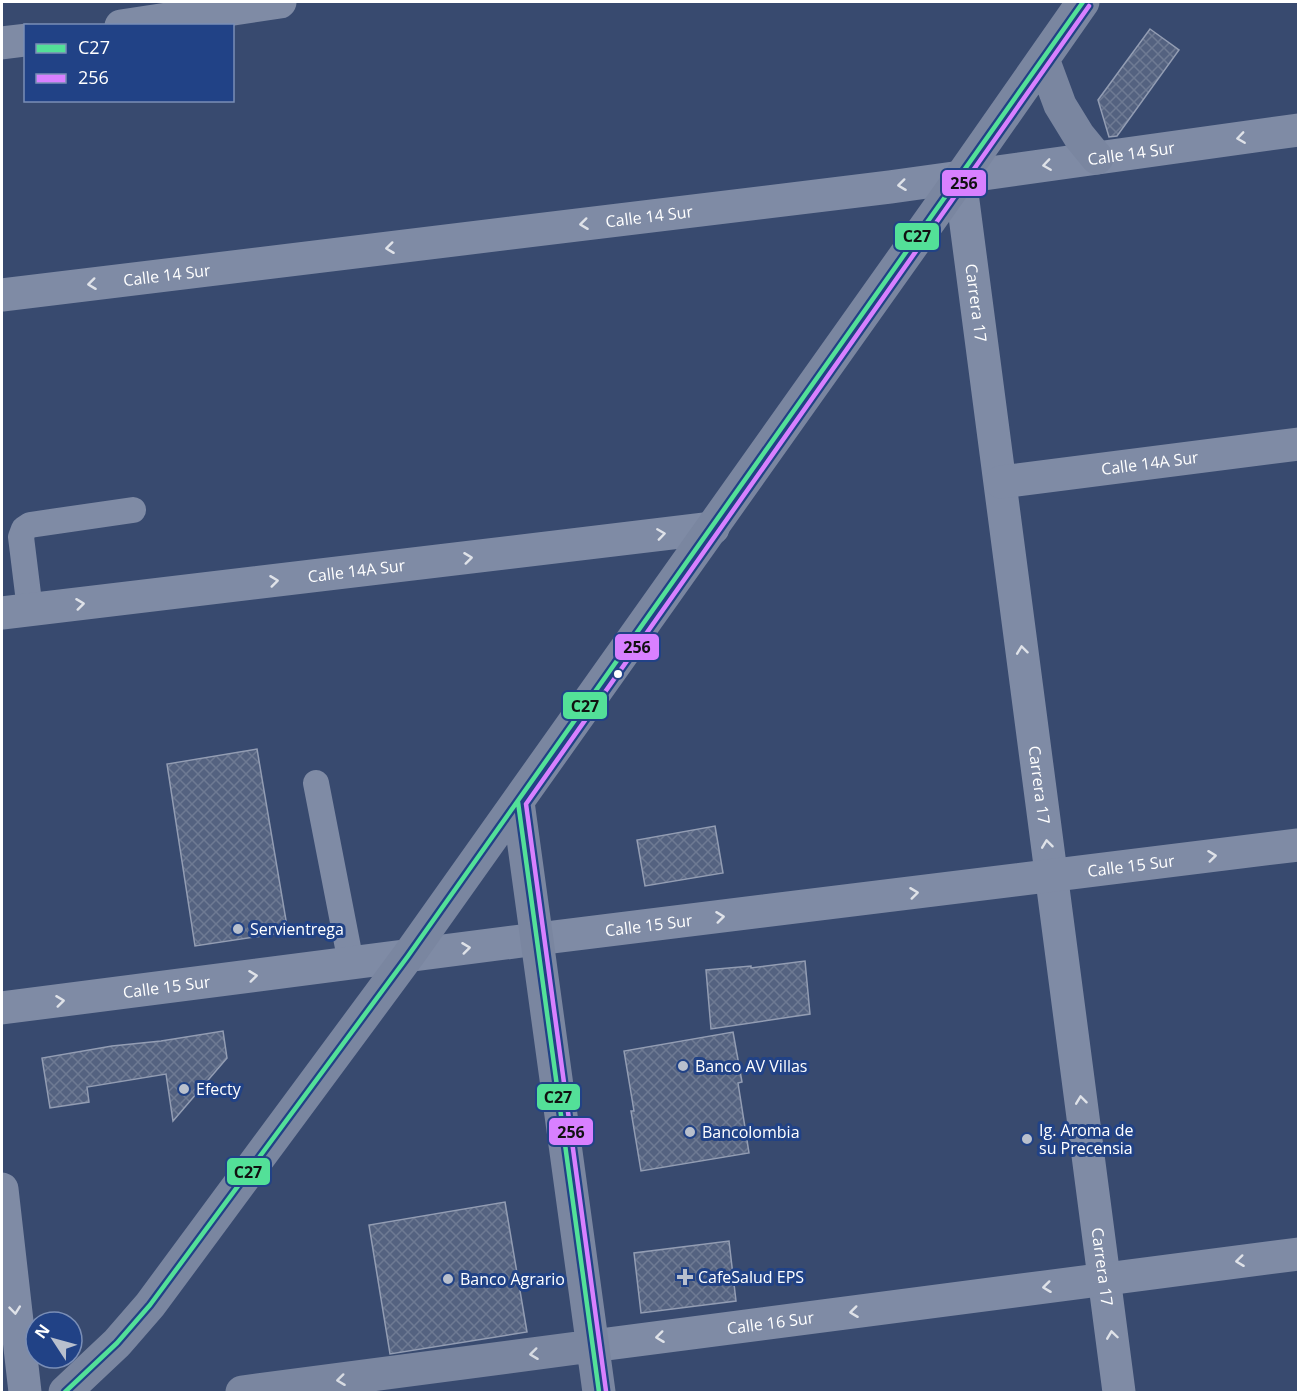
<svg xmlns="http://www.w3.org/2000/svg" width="1300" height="1394" font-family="'Open Sans',sans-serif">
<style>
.building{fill:url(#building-cross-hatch);stroke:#939db3;stroke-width:1.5}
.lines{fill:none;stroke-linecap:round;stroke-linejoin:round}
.service{stroke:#7f8ba5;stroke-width:26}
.minor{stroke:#7f8ba5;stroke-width:33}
.secondary{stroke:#7a86a0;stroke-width:33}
.bus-1-casing{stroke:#214286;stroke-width:9}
.bus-2-casing{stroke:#214286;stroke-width:9}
.bus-1{stroke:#53e098;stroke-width:4.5}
.bus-2{stroke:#d880ff;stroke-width:4.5}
.oneway{stroke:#dfe2e8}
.oneway2{stroke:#d7dbe2}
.bus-dot{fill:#fff;stroke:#214286;stroke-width:2}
.poi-dot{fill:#b9c0cd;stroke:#214286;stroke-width:2}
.labels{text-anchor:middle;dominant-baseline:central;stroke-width:6;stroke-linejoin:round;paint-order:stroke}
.street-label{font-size:16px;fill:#fff;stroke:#214286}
.poi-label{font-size:16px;fill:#fff;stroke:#214286;text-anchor:start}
.line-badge{stroke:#214286;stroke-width:2}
.pale-badge-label{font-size:16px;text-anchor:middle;font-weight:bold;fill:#111}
</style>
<defs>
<pattern id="building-cross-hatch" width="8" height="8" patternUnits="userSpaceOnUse" patternTransform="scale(1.5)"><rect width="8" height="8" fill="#546280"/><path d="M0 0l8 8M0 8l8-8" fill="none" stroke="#6e7a93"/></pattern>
</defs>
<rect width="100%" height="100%" fill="#384a6f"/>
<path class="building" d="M1150,29l29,21 -62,86 -8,1 -11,-37z
M257,749l31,183 -93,14 -28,-182z
M715,826l8,47 -78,13 -8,-46z
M805,961l5,53 -99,15 -5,-59 45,-4v2z
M223,1031l4,27 -54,63 -7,-47 -79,13 2,15 -39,6 -8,-50 70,-12 49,-5z
M733,1032l9,50 -4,1 11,70 -108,18 -10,-60h3l-10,-60z
M505,1202l22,130 -137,22 -21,-129z
M729,1241l7,60 -95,12 -7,-60z"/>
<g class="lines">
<path class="service" d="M30,610l-9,-73 3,-8 6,-4 103,-15
M316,783l35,180"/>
<g class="minor">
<path d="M121,26l159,-24"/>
<path d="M2,43l24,-3"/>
<path id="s1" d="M960,178l159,1214"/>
<path id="s2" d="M2,295l888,-108 408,-57"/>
<path id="s3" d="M1001,482l297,-38"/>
<path id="s4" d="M2,613l711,-85"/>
<path id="s5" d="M2,1008l535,-69 761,-94"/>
<path d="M2,1189l23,203"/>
<path id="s6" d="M592,1346l706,-92"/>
</g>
<path class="secondary" d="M1043,59l17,46 19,31 18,22
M518,802l81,590
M65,1392l52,-49 33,-38 258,-349 552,-778 123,-176
M242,1392l350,-46"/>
<defs>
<path id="bus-1" d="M518,802l81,590
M65,1392l52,-49 33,-38 258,-349 675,-954"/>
<path id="bus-2" d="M606,1391l-80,-587 563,-798"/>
</defs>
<use href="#bus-1" class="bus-1-casing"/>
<use href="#bus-2" class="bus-2-casing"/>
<use href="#bus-1" class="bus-1"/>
<use href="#bus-2" class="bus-2"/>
</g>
<defs><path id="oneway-chevron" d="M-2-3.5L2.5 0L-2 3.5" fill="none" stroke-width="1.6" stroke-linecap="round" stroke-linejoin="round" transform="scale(1.5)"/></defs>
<g class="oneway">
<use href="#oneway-chevron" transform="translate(1241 138) rotate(172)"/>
<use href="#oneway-chevron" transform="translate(1047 165) rotate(172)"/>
<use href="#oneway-chevron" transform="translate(902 185) rotate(173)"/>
<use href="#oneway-chevron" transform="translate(584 224) rotate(173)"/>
<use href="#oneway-chevron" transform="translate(390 248) rotate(173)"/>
<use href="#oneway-chevron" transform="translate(92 284) rotate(173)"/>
<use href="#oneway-chevron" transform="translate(661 534) rotate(-8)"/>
<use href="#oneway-chevron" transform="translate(468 558) rotate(-7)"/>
<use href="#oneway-chevron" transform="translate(274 581) rotate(-7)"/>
<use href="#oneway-chevron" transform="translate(80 604) rotate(-7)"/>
<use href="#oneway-chevron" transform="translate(1022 650) rotate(-97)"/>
<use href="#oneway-chevron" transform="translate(1047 844) rotate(-97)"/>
<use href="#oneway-chevron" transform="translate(1212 856) rotate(-7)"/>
<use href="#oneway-chevron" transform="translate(914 893) rotate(-7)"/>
<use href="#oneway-chevron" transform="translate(720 917) rotate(-7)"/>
<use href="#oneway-chevron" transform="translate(466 948) rotate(-7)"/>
<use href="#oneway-chevron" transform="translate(253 976) rotate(-7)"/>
<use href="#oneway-chevron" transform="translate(60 1001) rotate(-7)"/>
<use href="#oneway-chevron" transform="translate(1081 1100) rotate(-97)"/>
<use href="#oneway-chevron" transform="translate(1240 1261) rotate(173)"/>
<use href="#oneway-chevron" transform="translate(1047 1287) rotate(173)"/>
<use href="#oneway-chevron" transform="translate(15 1310) rotate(84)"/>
<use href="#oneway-chevron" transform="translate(854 1312) rotate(173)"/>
<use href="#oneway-chevron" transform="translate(1112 1335) rotate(-98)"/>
<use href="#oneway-chevron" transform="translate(660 1337) rotate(173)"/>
</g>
<g class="oneway2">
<use href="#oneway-chevron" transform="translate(534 1354) rotate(173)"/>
<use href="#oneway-chevron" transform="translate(341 1380) rotate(173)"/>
</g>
<circle class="bus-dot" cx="618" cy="674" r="5"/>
<g class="poi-dot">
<circle cx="238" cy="929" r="6"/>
<circle cx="683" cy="1066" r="6"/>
<circle cx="184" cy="1089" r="6"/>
<circle cx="690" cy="1132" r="6"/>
<circle cx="1027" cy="1139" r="6"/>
<path d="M682 1268h6v6h6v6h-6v6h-6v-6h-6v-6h6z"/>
<circle cx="448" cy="1279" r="6"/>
</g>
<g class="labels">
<g class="street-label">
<text stroke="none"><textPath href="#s2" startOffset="1138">Calle 14 Sur</textPath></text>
<text stroke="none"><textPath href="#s2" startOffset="652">Calle 14 Sur</textPath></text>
<text stroke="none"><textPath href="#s2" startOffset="166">Calle 14 Sur</textPath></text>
<text stroke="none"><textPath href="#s1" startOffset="126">Carrera 17</textPath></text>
<text stroke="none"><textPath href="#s3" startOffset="150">Calle 14A Sur</textPath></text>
<text stroke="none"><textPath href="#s4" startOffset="357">Calle 14A Sur</textPath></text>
<text stroke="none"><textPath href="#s1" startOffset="612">Carrera 17</textPath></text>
<text stroke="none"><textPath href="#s5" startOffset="1138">Calle 15 Sur</textPath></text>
<text stroke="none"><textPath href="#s5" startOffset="652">Calle 15 Sur</textPath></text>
<text stroke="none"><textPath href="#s5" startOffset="166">Calle 15 Sur</textPath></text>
<text stroke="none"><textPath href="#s1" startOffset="1098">Carrera 17</textPath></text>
<text stroke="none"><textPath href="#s6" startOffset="180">Calle 16 Sur</textPath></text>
</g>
<g class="poi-label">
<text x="250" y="929">Servientrega</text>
<text x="695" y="1066">Banco AV Villas</text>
<text x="196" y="1089">Efecty</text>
<text x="1039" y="1130">Ig. Aroma de<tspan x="1039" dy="18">su Precensia</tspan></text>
<text x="702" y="1132">Bancolombia</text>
<text x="698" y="1277">CafeSalud EPS</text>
<text x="460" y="1279">Banco Agrario</text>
</g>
</g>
<g class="line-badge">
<rect x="941" y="169" width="46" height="28" rx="6" fill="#d880ff"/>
<rect x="894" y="222" width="46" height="29" rx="6" fill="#53e098"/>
<rect x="614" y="633" width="46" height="28" rx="6" fill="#d880ff"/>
<rect x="562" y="691" width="46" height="29" rx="6" fill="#53e098"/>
<rect x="536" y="1083" width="45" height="28" rx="6" fill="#53e098"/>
<rect x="548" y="1117" width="46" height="29" rx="6" fill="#d880ff"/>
<rect x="226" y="1157" width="45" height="29" rx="6" fill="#53e098"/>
</g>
<g class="pale-badge-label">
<text x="964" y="189">256</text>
<text x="917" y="242">C27</text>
<text x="637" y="653">256</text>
<text x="585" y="712">C27</text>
<text x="558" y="1103">C27</text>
<text x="571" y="1138">256</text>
<text x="248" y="1178">C27</text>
</g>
<rect width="1300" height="1394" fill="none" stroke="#ffffff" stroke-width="6"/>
<rect x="24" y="24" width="210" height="78" fill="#214286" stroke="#7a8eb6" stroke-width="1.5"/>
<rect x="36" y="44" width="30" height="9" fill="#53e098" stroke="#7a8eb6" stroke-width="1.5"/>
<text x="78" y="54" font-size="18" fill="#ffffff">C27</text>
<rect x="36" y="74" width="30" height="9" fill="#d880ff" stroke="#7a8eb6" stroke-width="1.5"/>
<text x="78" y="84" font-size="18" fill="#ffffff">256</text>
<g transform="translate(54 1340) rotate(306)"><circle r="28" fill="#214286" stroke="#7a8eb6" stroke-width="1.5"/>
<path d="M0-4.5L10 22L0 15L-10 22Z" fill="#b9c0cd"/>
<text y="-9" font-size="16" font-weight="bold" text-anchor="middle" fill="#ffffff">N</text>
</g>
</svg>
